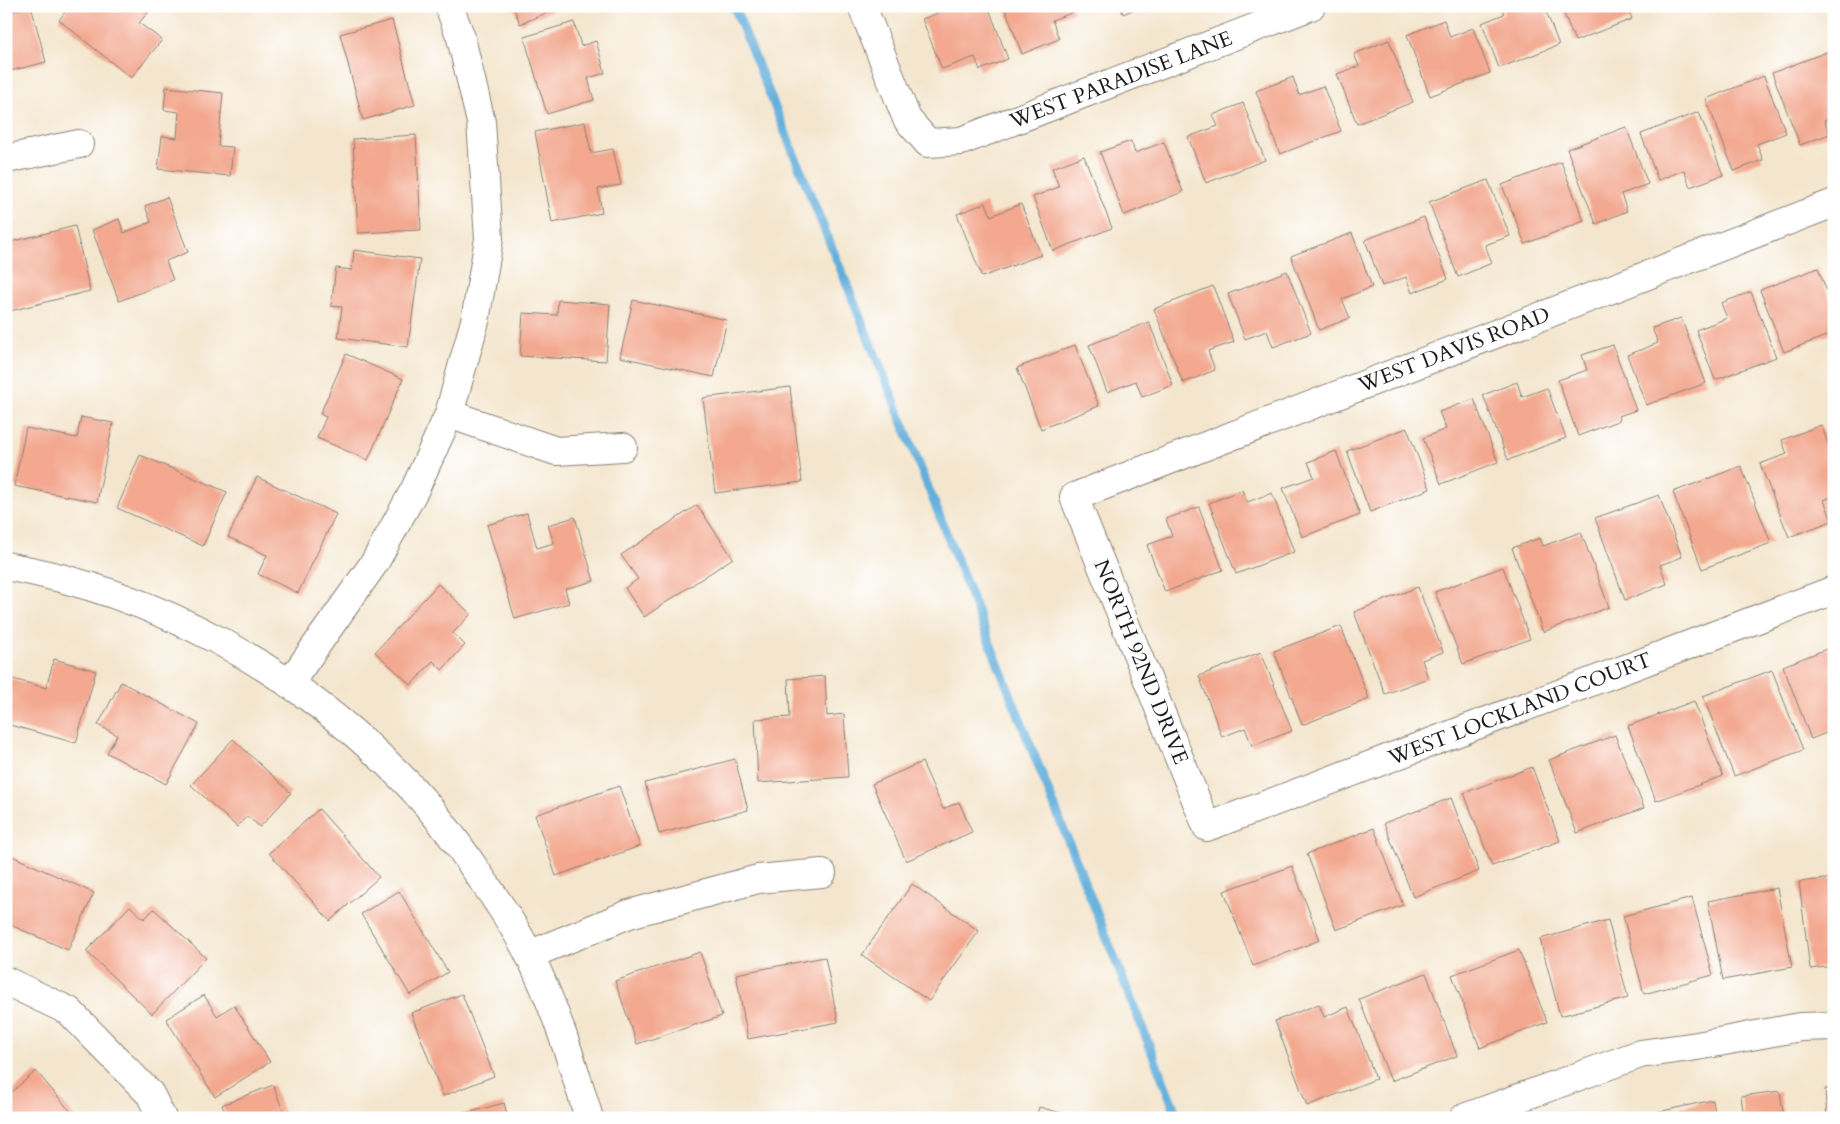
<svg xmlns="http://www.w3.org/2000/svg" width="1840" height="1124" font-family="Cardo,serif">
<style>
.lines{fill:none;stroke-linecap:round;stroke-linejoin:round}
.stream{stroke:#62afdb;stroke-width:9}
.building{fill:#f3a88f}
.minor-casing{stroke:#888175;stroke-width:30}
.minor{stroke:#fff;stroke-width:28}
.labels{text-anchor:middle;dominant-baseline:central;stroke-width:4;stroke-linejoin:round;paint-order:stroke}
.street-label{font-size:21px;fill:#1c1c1c;stroke:#fff}
</style>
<rect width="100%" height="100%" fill="#fff"/>
<filter id="ink" filterUnits="userSpaceOnUse"><feTurbulence type="fractalNoise" baseFrequency=".02" numOctaves="2"/><feDisplacementMap in="SourceGraphic" scale="10" xChannelSelector="R" yChannelSelector="G"/><feConvolveMatrix kernelMatrix="1 2 1 2 8 2 1 2 1" color-interpolation-filters="sRGB"/></filter>
<filter id="wash" filterUnits="userSpaceOnUse"><feTurbulence type="fractalNoise" baseFrequency=".0096" numOctaves="4" result="noise"/><feDisplacementMap in="SourceGraphic" scale="20" xChannelSelector="R" yChannelSelector="G"/><feGaussianBlur stdDeviation="1.12" result="paint"/><feColorMatrix in="noise" values="0 0 0 0 0 0 0 0 0 0 0 0 0 0 0 0 0 1.4 0 .05"/><feComposite in="paint" operator="in"/></filter>
<g filter="url(#wash)">
<rect width="100%" height="100%" fill="#f4e6ce"/>
<g class="lines">
<path class="stream" d="M734,6l160,395 284,717"/>
</g>
<g id="blocks">
<path class="building" d="M31,6l15,56 -40,10v-59z
M70,6h75l5,4 -11,13 23,17 -31,38 -72,-58z
M513,6h50l-43,18z
M950,6h38l20,53 -28,11 -5,-13 -33,12 -20,-50 29,-11z
M1004,6h68l2,6 -22,8 7,19 -37,15z
M1120,6h22l-19,8z
M1501,6h43l15,39 -60,23 -17,-45 22,-9z
M1561,6h66l5,13 -57,22z
M392,20l23,85 -52,15 -23,-86z
M1444,20l6,17 23,-9 17,45 -60,23 -23,-61z
M574,22l7,24 15,-5 9,32 -17,5 6,22 -47,14 -23,-77z
M1389,40l24,62 -56,22 -20,-50 22,-8 -5,-12z
M1832,50l2,66 -10,4 6,14 -30,11 -28,-72z
M1764,76l22,57 -29,11 6,16 -29,11 -28,-72z
M1293,77l6,18 24,-9 18,45 -61,23 -24,-63z
M166,87l57,6 -5,53 15,1 -3,29 -72,-7 4,-33 15,2 2,-26 -15,-2z
M1243,103l22,57 -59,23 -18,-46 30,-11 -5,-11z
M1699,112l24,63 -33,12 -6,-17 -26,10 -17,-46z
M585,122l6,31 22,-4 8,36 -23,4 4,24 -50,10 -17,-91z
M1626,127l22,57 -27,10 6,17 -31,13 -29,-75z
M416,135l5,95 -63,3 -5,-94z
M1131,141l4,12 29,-11 19,50 -59,23 -24,-63z
M1084,156l28,72 -59,23 -20,-54 26,-10 -7,-19z
M1561,162l23,59 -59,23 -23,-59z
M1488,180l22,56 -25,9 7,18 -34,14 -29,-75z
M167,197l21,55 -22,9 7,19 -54,21 -27,-71 27,-11 5,14 27,-11 -6,-16z
M986,203l5,13 30,-12 20,51 -59,22 -25,-63z
M1424,217l24,62 -36,14 -6,-16 -24,9 -17,-46z
M75,226l15,65 -84,21v-69z
M1352,233l20,54 -30,12 8,19 -31,12 -28,-74z
M354,250l66,9 -12,88 -70,-9 4,-31 -11,-1 5,-38 16,2z
M1818,268l16,42v23l-50,19 -24,-62z
M1287,271l24,62 -38,14 -6,-16 -22,8 -17,-45z
M1213,286l21,56 -26,9 7,19 -32,13 -29,-74z
M1751,292l25,65 -61,23 -19,-50 31,-12 -6,-15z
M558,300l52,4 -4,57 -86,-5 3,-43 34,2z
M633,300l94,20 -13,57 -94,-20z
M1681,318l25,65 -60,22 -19,-50 31,-12 -6,-15z
M1149,322l24,63 -31,12 -6,-16 -29,11 -18,-47z
M1075,345l24,61 -58,23 -24,-61z
M1613,345l23,65 -17,6 1,4 -42,16 -20,-56 29,-10 -5,-15z
M346,354l57,25 -35,81 -51,-22 9,-21 -6,-3z
M1517,382l5,15 25,-9 19,50 -58,22 -25,-65z
M790,387l12,95 -87,11 -12,-95z
M1474,399l24,63 -57,22 -18,-46 23,-9 -7,-17z
M81,417l32,6 -16,79 -83,-16 12,-58 51,10z
M1821,425l13,34v37l-10,4 8,21 -43,16 -29,-73 27,-10 -5,-14z
M1407,428l23,61 -60,23 -23,-61z
M1336,451l24,64 -58,22 -19,-49 31,-11 -6,-15z
M140,455l87,37 -24,54 -86,-38z
M1741,466l30,77 -69,26 -29,-77z
M257,477l79,37 -38,79 -40,-19 9,-19 -39,-18z
M1242,490l5,12 25,-9 22,59 -58,22 -27,-71z
M1659,495l23,62 -22,8 7,19 -42,16 -30,-82z
M697,505l36,53 -89,59 -19,-29 13,-9 -17,-24z
M1199,507l24,63 -58,22 -18,-47 25,-9 -6,-17z
M527,513l10,35 17,-5 -6,-18 27,-8 19,64 -29,8 4,14 -54,16 -28,-94z
M1581,532l28,75 -66,25 -31,-84 28,-10 3,8z
M1503,567l27,72 -67,25 -28,-72z
M438,584l33,30 -18,19 12,12 -23,25 -9,-9 -22,24 -36,-33z
M1418,587l25,65 -21,8 6,18 -43,16 -31,-82z
M1341,626l28,73 -67,26 -28,-74z
M1834,646v84l-23,9 -28,-73z
M1261,652l31,79 -40,15 -7,-18 -23,9 -23,-61z
M54,659l42,12 -20,72 -70,-19v-47l40,11z
M1772,670l31,80 -69,26 -31,-80z
M825,676l2,40 17,-2 4,63 -90,6 -3,-64 35,-2 -2,-38z
M121,682l78,42 -33,60 -59,-31 10,-18 -19,-10z
M1694,701l29,75 -67,25 -28,-75z
M1615,735l29,73 -67,25 -28,-73z
M233,739l58,54 -31,34 -13,-11 -10,11 -46,-42z
M735,759l13,51 -89,24 -14,-51z
M922,762l21,47 16,-7 13,30 -66,29 -34,-77z
M1532,767l28,74 -68,25 -28,-73z
M619,786l21,60 -84,30 -21,-61z
M1451,798l28,73 -66,26 -29,-74z
M319,809l60,68 -49,44 -61,-68z
M1374,828l29,77 -67,25 -29,-76z
M12,856l82,37 -26,57 -62,-27v-55z
M1292,866l28,74 -67,26 -29,-75z
M1834,878v88l-24,3 -11,-87z
M912,884l67,47 -50,70 -67,-46z
M1777,888l15,79 -69,13 -15,-79z
M399,891l49,81 -38,23 -49,-81z
M1692,898l21,77 -69,19 -21,-78z
M130,906l14,13 10,-10 52,49 -54,56 -66,-63z
M1608,920l20,78 -68,18 -20,-77z
M1519,950l28,72 -67,26 -28,-73z
M700,952l22,64 -85,28 -22,-63z
M825,957l13,65 -90,17 -12,-65z
M1426,973l31,83 -66,25 -32,-82z
M462,994l32,82 -51,20 -32,-83z
M204,995l13,21 17,-11 36,57 -55,35 -49,-78z
M1319,1004l5,13 24,-10 28,72 -69,27 -32,-85z
M36,1071l40,47h-70v-21z
M273,1085l13,33h-59l-5,-13z
M1834,1088v30h-7l-2,-29z
M1780,1091l4,27h-40l-3,-22z
M1713,1100l3,18h-62l-1,-5z
M504,1103l4,15h-57v-1z
M1039,1107l37,10v1h-40z
M1810,1114l1,4h-21v-1z"/>
</g>
</g>
<g filter="url(#ink)">
<use href="#blocks" fill-opacity="0" stroke="#888175" stroke-width="1"/>
<g class="lines">
<defs>
<path id="minor" d="M862,6l45,113 21,24 33,-2 350,-135
M6,159l73,-15
M1834,203l-760,294 133,330 627,-237
M449,414l107,37 67,-4
M6,566c151,27 292,105 399,215 28,28 52,61 74,94 18,25 35,51 50,79 26,52 43,108 60,164
M289,684l86,-122 40,-73 34,-75 26,-93 14,-82 -8,-117 -20,-84 -12,-32
M529,955l100,-41 129,-35 64,-6
M6,981l63,30 81,83 12,24
M1464,1118l176,-64 57,-8 103,-19 34,-1"/>
</defs>
<use href="#minor" class="minor-casing"/>
<use href="#minor" class="minor"/>
</g>
</g>
<g class="labels">
<g class="street-label">
<text transform="translate(1121 80) rotate(-21)">WEST PARADISE LANE</text>
<text transform="translate(1454 350) rotate(-21)">WEST DAVIS ROAD</text>
<text transform="translate(1141 662) rotate(68)">NORTH 92ND DRIVE</text>
<text transform="translate(1520 709) rotate(-21)">WEST LOCKLAND COURT</text>
</g>
</g>
<rect width="1840" height="1124" fill="none" stroke="#fff" stroke-width="25"/>
</svg>
